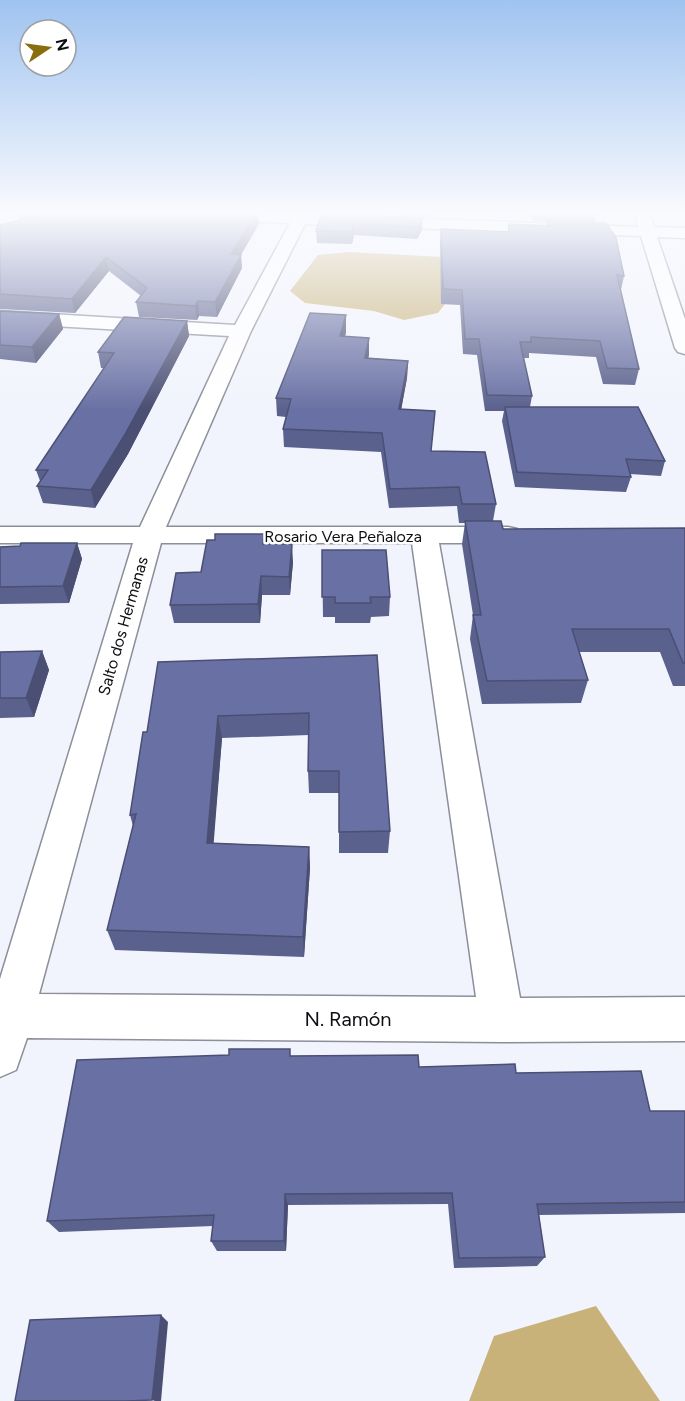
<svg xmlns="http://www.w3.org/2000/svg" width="685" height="1401" font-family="Figtree,sans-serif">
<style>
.forest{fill:#c8b279}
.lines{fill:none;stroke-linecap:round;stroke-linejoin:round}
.minor-casing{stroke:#8c8e99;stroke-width:3}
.minor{fill:#fff;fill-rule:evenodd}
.wall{fill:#5a618d}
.shaded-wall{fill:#4a4f73}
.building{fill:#6971a4;stroke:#4a4f73;stroke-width:1.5}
.labels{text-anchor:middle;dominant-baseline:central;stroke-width:5;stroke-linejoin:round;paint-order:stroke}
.street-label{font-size:16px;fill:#0d0e12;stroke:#fff}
.near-street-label{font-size:20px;fill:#0d0e12;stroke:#fff}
</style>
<rect width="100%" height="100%" fill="#f2f4fd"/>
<path class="forest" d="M349,252l131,7 -42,54 -34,7 -30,-9 -69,-8 -15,-12 28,-36z
M596,1306l64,95h-191l25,-65z"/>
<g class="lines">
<defs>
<path id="minor" d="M169,214h131l20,1 8,5 -8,5 -15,-1 -54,107 -85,196h342l9,2 4,6 -4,6 -9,2h-69l81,455 165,-1v44l-183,1 -475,-4 -11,32 -16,7v-98l133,-436h-133v-16h140l89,-191 -229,-13v-12l235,14 55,-102 -114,-5zM161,543h251l64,454 -437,-3z
M635,214h15l4,13 31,1v10l-28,-1 28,82v35l-7,-2 -3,-4 -34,-112 -263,-9 -8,-5 8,-5 260,10z"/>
</defs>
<use href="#minor" class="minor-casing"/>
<use href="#minor" class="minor"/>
</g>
<path class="wall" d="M321,214l102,4 -1,12 -5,9 -63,-4 -2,9 -35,-1 -1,-12z
M373,214h58l-1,3z
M528,214h68l-1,9 29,53 -3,14 18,79 -4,16 -32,-1 -7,-27 -67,-4v5h-5l8,38 -2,11 135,54 -4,15 -31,-2 1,3 -5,15 -111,-5 -13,-66 2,-10h-19l-8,-56 -14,-1 -3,-49 -19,-1 -1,-61 1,-14 67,3 1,-8 37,2 1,-5h-13z
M259,224l-18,31 1,13 -25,49 -18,-1 -2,4 -58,-3 -3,-15 5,-6 -32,-25 -34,42 -75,-4v-84z
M0,311l59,3 4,15 -27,34 -36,-4z
M346,315v17l-1,5 24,1 -1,20 40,3 -1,17 -6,31 30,42 65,53 -3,17 10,8 182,-1v158h-12l-13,-34h-81l9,28 -7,23 -99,1 -12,-65 3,-24 -11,-71 3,-21h-6l-2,-17 -68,2 -8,-56 -97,-5 -1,-18 3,-12 -9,-1 -1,-18z
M187,321l2,15 -61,118 -33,54 -52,-5 -6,-17 3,-5 -4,-11 68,-102h-3l-3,-16z
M264,534l1,10 28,18 -3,33h-28l-2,28h-86l-4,-18 31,-33 14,-32z
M77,543l5,16 -13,44 -69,1v-57z
M322,550l68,47 -1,19 -18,1 -1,6h-35v-6h-12z
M42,651l7,19 -15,47 -34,1v-66z
M377,655l13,176 -2,22h-49v-60h-30l-1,-22 1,-36 -87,3 -9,105 96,4 1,21 -6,89 -189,-7 -8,-20 26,-104 -3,-11 17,-83z
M291,1056l128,11 97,6 134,38h35v102l-146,2 6,42 -8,9 -83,2 -6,-64 -160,1 -2,46h-69l-6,-10 2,-15 -154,6 -12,-11z"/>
<path class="shaded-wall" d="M18,214h23l-22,6z
M256,214h2l1,10 -27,44 -1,-14z
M423,218l-1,12 -5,9 1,-12z
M354,223v12l-2,9v-12z
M241,255l1,13 -25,49 -2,-15z
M106,257l3,14 -34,42 -3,-14z
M198,301l1,15 -2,4 -2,-14z
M59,314l4,15 -27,34 -4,-16z
M346,315v17l-6,21v-17z
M187,321l2,15 -61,118 -33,54 -4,-18z
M369,338v17l-4,21v-18z
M408,361l-1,17 -9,49 1,-18z
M77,543l5,16 -13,44 -6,-17z
M292,544l1,18 -3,33 -1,-18z
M261,576l1,19 -2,28 -2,-19z
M42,651l7,19 -15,47 -8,-19z
M218,716l4,22 -10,126 -5,-21z
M309,847l1,21 -6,89 -1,-20z
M285,1194l3,11 -2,46 -2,-10z
M161,1315l7,7 -7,79h-6l-3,-1z"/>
<path class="building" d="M47,214h209l-25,40 10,1 -26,47 -17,-1 -3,5 -59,-4 11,-14 -41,-31 -34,42 -72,-5v-69l39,-10z
M321,214h5l97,4 -5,9 -64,-4 -2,9 -36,-1z
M570,214h26l1,1z
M547,221l59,2 10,15 8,38 -7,-1 22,94 -32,-1 -7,-27 -69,-4v5h-11l12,54 -45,-1 -8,-56h-14l-3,-49 -19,-1 -2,-60 68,3v-8l42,2z
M0,311l59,3 -27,33 -32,-2z
M310,313l36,2 -6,21 29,2 -4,20 43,3 -9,48 36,2 -4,40 54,1 11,52h-34l-3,-17 -69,2 -8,-56 -99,-4 8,-30 -15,-1z
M124,317l63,4 -63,115 -33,54 -54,-4 11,-16h-12l78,-117 -16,-1z
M505,407h133l27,54 -39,-2 5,18 -114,-5z
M465,521h36l2,8 182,-1v135h-2l-14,-34h-97l16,51 -101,1 -14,-66h8z
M215,534h49l-1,10h29l-3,33 -28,-1 -3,28 -88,1 6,-32 25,-1 6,-32h8z
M21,543h56l-14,43 -63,1v-40l20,-1z
M322,550h64l4,47h-20l1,6h-36v-6h-13z
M42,651l-16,47h-26v-46z
M377,655l13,176 -51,1v-61h-31l1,-58 -91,3 -11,127 102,4 -6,90 -196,-7 29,-116 -6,1 13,-83h4l11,-70z
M229,1049h61v7l128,-1 1,12 96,-3 1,9 125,-2 9,40h35v91l-148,2 8,53 -86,1 -7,-65 -167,1 -1,47h-73l3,-26 -167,6 30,-161 152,-5z
M161,1315l-9,85 -27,1h-110l15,-81z"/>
<linearGradient id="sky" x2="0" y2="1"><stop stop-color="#9fc3f0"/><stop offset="0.52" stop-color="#f9fafe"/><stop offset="1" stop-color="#f9fafe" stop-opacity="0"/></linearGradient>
<rect width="685" height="410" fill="url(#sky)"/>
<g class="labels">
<g class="street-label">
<text x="343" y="536">Rosario Vera Peñaloza</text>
<text transform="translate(123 626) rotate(-74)">Salto dos Hermanas</text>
</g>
<g class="near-street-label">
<text x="348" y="1019">N. Ramón</text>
</g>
</g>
<g transform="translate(48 48) rotate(77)"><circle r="28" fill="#ffffff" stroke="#9e9fa0" stroke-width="1.5"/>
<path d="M0-4.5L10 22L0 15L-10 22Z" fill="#8a6d0d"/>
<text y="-9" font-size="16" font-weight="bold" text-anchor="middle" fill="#0d0e12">N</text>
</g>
</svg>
